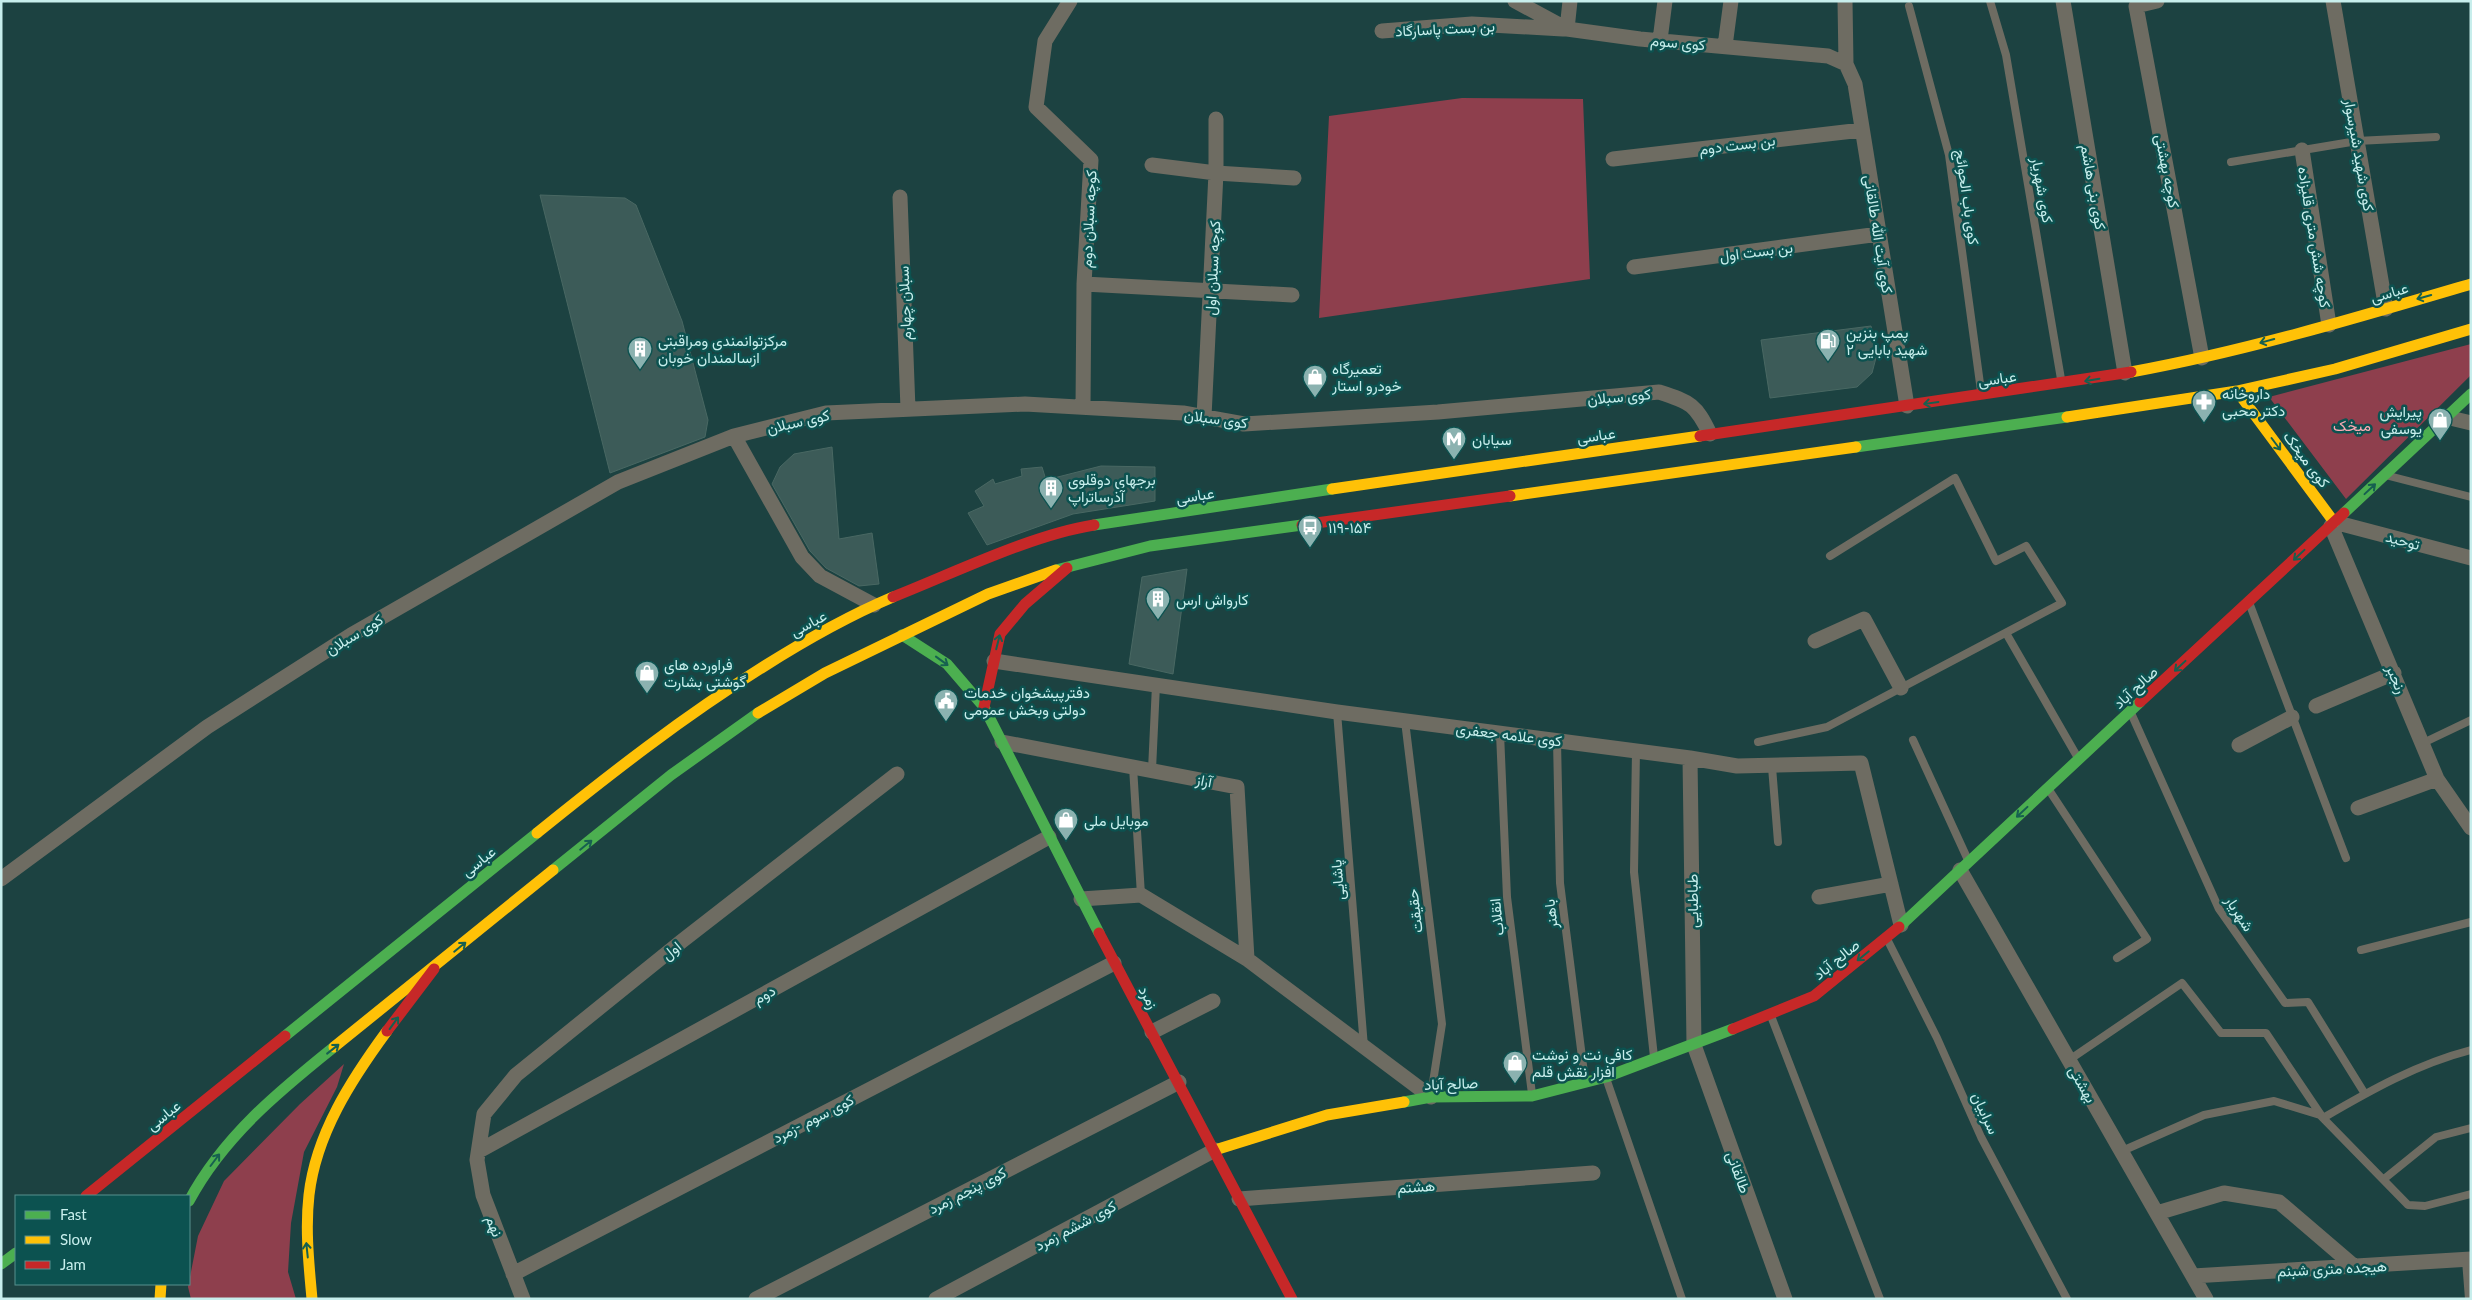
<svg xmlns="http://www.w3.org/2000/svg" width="2472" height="1300" font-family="Lato,Vazirmatn,sans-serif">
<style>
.green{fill:#8e3f4d}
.building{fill:#3c5b58;stroke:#496863}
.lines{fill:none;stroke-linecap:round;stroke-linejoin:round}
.lane{stroke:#6e6c62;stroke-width:8}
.street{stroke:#6e6c62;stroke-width:15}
.fast{stroke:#4caf50;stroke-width:11}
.slow{stroke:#ffc107;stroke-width:11}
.jam{stroke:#c62828;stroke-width:11}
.oneway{stroke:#166050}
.labels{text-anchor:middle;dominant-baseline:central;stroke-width:5;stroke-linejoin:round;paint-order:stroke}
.street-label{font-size:15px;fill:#c7eeec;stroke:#0c5250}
.poi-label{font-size:15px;fill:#c7eeec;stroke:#0c5250;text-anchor:start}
.park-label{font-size:15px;fill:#fcabb4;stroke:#0c5250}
</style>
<rect width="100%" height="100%" fill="#1c4241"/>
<path class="green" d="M1462,98l121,1 7,180 -271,39 10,-202z
M2471,344v31l-125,124 -77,-102z
M344,1064l-7,23 -33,65 -13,71 -3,49 8,27h-105l-3,-12 10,-51 26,-55 76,-77z"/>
<path class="building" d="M540,195l85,3 11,7 46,116 26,99 -3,17 -95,36z
M1871,326l6,28 -5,19 -15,14 -87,11 -9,-58z
M832,447l7,92 33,-6 7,51 -20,2 -33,-18 -16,-17 -38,-67 8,-17 14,-13z
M1101,466l54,1v34l-82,13 -86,31 -19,-32 16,-7 -9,-15 18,-12 2,5 27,-8 -1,-7 21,-2 4,13z
M1187,569l-14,105 -44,-10 13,-87z"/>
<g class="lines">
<path class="lane" d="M1990,1l16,54 55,324
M1909,6l40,149 32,236
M2231,162l126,-21 79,-4
M2389,476l82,21
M2250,605l96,253
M2006,633l72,125
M1337,712l27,335
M2131,713l88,196 66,94 23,-1 57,92
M1405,721l37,303 -11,71
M1500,733l7,164 25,197
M1913,740l55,120
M1557,741l3,142 25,198
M1758,742l69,-15 235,-124 -36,-57 -30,15 -41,-83 -125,78
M2423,743l48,-23
M1636,751l-2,121 20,185
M1133,767l8,128
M1772,767l6,75
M1152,770l4,-85
M2049,790l98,149 -30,19
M1887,939l50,99 44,99 86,162
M2361,950l110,-28
M1771,1016l109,283
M2069,1060l113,-77 39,50h45l57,85c48,-28 94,-54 148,-68
M1606,1078l76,221
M2122,1151l82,-36 70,-14 46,14 88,90 17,1 46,-12
M2384,1179l52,-42 35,-9
M2466,1260l3,39"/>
<path class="street" d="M1070,1l-25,40 -9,66 55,53 -7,124 -1,123
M1515,1l52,28 73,10 188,17 18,8
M1845,1l1,63 9,20 52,322
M2063,1l62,372
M2157,1l-21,5 66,352
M2333,1l53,308
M1567,29l3,-28
M1382,31l90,-7 91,5
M1660,40l5,-39
M1725,46l6,-45
M2302,150l27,175
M1613,159l249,-29
M1152,165l64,8 78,5
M900,197l8,212
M1634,267l245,-33
M1084,284l208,11
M1204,417l12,-244v-54
M2446,417l25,6
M734,436l68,121 18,19 54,29
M2334,522l137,36
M2331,526l106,253 34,49
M1815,641l49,-22 37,69
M994,661l343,51 353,46 47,8 124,-3 40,162
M2316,706l78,-33
M1002,742l235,45 10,172
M2239,745l53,-28
M1690,758l4,287 91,254
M2358,808l79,-29
M1960,870l246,429
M1,879l206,-152 144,-92 267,-153 116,-46 92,-23 199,-9 158,9 61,11 194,-12 221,-20c32,10 37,13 51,42
M1819,897l72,-13
M1081,899l60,-4 106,64 184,138
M1152,1032l61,-31
M479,1151l570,-314
M1239,1199l354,-26
M2157,1213l67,-20 55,9 76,65
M513,1274l601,-311
M2193,1276l278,-17
M523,1299l-40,-104 -6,-35 7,-46 32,-39 166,-134 215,-167
M756,1299l423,-217
M936,1299l279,-149"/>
<path class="fast" d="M1856,447l211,-30
M2344,513l127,-119
M1094,525l238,-36
M1056,570l94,-24 152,-21
M902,635l45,29 37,43 115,226
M553,870l118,-95 87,-62
M1899,927l241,-225
M285,1036l252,-203
M1404,1102l27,-5 101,-1 74,-19 127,-48
M189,1201c34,-64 89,-109 145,-154
M1,1264l15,-11"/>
<path class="slow" d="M2131,372c115,-21 228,-55 340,-88
M2237,391l97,131
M2067,417l170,-26 98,-22 136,-40
M1332,489l368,-53
M1510,496l346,-49
M758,713l67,-40 163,-79 68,-24
M537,833c73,-59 146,-116 226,-166 41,-26 85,-51 130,-70
M334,1047l219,-177
M1215,1150l112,-35 77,-13
M160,1299l1,-15
M312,1299c-3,-34 -7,-69 -3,-104 7,-61 42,-115 78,-164"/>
<path class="jam" d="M1700,436l431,-64
M1302,525l208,-29
M893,597c61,-24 138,-62 201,-72
M2140,702l204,-189
M984,707l16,-73 25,-30 42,-36
M1099,933l193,366
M1733,1029l81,-33 85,-69
M387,1031l47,-62
M86,1196l199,-160"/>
</g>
<defs><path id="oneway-shaft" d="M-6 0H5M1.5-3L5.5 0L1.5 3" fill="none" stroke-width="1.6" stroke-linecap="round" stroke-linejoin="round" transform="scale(1.25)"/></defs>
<g class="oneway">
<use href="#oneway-shaft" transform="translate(2424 297) rotate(164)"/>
<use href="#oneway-shaft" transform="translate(2267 341) rotate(165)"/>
<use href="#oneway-shaft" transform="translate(2092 380) rotate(170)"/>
<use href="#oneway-shaft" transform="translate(1931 403) rotate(172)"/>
<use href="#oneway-shaft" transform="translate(2276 444) rotate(53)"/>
<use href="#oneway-shaft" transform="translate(2370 489) rotate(-43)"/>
<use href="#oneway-shaft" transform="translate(2299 555) rotate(137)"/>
<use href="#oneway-shaft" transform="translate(998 642) rotate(-76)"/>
<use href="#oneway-shaft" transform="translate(942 661) rotate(36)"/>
<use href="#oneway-shaft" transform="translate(2180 666) rotate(137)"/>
<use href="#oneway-shaft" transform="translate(2022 812) rotate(137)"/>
<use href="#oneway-shaft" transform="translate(586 845) rotate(-39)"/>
<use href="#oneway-shaft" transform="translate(460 947) rotate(-39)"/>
<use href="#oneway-shaft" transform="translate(1863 956) rotate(141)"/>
<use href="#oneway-shaft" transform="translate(394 1023) rotate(-54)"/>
<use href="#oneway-shaft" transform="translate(333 1049) rotate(-38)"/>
<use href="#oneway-shaft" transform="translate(215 1160) rotate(-53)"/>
<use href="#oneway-shaft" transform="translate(307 1250) rotate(-96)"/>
</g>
<defs>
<symbol id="fuel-pin" viewBox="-11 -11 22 30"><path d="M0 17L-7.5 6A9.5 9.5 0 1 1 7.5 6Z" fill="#8bb2b0" stroke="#0c5250"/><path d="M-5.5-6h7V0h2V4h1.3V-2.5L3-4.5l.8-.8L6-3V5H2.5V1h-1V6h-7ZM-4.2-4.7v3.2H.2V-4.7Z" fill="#fff"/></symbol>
<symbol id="building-pin" viewBox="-11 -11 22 30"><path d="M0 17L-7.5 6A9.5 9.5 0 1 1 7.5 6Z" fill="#8bb2b0" stroke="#0c5250"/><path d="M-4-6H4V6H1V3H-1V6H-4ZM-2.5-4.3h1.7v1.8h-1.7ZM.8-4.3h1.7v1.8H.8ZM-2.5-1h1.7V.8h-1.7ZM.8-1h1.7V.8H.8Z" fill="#fff"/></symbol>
<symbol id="shop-pin" viewBox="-11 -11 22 30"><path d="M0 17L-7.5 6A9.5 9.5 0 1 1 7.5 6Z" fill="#8bb2b0" stroke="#0c5250"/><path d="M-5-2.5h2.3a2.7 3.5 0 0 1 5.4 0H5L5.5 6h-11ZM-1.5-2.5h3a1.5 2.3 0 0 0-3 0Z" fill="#fff"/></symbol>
<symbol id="pharmacy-pin" viewBox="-11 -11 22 30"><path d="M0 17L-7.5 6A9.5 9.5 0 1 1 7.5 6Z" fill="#8bb2b0" stroke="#0c5250"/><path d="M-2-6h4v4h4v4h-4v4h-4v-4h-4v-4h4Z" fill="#fff"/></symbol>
<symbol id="metro-pin" viewBox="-11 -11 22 30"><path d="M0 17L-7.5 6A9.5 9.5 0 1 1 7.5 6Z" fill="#8bb2b0" stroke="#0c5250"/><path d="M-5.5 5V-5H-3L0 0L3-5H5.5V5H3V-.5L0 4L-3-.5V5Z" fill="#fff"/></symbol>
<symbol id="bus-pin" viewBox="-11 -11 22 30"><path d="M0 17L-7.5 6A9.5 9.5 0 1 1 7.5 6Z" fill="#8bb2b0" stroke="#0c5250"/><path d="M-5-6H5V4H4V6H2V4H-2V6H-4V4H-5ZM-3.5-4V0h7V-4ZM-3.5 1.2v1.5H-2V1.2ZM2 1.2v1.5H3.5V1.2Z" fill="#fff"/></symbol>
<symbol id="civic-pin" viewBox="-11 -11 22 30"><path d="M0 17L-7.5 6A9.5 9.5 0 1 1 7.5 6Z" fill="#8bb2b0" stroke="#0c5250"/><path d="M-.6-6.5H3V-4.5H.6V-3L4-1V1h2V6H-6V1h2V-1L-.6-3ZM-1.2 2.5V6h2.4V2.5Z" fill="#fff"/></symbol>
</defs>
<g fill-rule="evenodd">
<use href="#fuel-pin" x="1814" y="327" width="28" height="38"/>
<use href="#building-pin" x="626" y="335" width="28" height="38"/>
<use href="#shop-pin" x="1301" y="363" width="28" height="38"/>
<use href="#pharmacy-pin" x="2190" y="388" width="28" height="38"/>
<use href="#shop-pin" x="2426" y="406" width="28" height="38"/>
<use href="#metro-pin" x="1440" y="425" width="28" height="38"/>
<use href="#building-pin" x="1037" y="474" width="28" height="38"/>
<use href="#bus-pin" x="1296" y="513" width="28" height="38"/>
<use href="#building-pin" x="1144" y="585" width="28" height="38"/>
<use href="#shop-pin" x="633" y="659" width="28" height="38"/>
<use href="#civic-pin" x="932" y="687" width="28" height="38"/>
<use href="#shop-pin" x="1052" y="806" width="28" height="38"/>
<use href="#shop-pin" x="1501" y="1049" width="28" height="38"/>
</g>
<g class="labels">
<g class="street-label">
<text transform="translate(1445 28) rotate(-3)">بن بست پاسارگاد</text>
<text transform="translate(1678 42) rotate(5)">کوی سوم</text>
<text transform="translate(1737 144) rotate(-7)">بن بست دوم</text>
<text transform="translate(2360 155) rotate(80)">کوی شهید شیرسوار</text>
<text transform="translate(2168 171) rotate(79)">کوچه بهشتی</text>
<text transform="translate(2094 187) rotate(80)">کوی بنی هاشم</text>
<text transform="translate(2043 190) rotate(80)">کوی شهریار</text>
<text transform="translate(1968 197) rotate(82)">کوی باب الحوائج</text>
<text transform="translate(1088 219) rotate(-87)">کوچه سبلان دوم</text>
<text transform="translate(1879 234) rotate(81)">کوی آیت الله طالقانی</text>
<text transform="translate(2315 237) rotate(81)">کوچه شش متری قلیزاده</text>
<text transform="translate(1756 251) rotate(-7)">بن بست اول</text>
<text transform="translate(1212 268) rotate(-87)">کوچه سبلان اول</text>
<text transform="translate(2389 292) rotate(-16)">عباسى</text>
<text transform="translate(904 303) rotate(-92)">سبلان چهارم</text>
<text transform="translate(1997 378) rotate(-8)">عباسى</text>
<text transform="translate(1619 396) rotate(-5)">کوی سبلان</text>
<text transform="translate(1216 418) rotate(8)">کوی سبلان</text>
<text transform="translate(798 421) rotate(-13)">کوی سبلان</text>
<text transform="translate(1596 435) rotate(-8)">عباسى</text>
<text transform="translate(2307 459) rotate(53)">کوی میخک</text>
<text transform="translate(1195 495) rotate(-9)">عباسى</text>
<text transform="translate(2403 540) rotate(15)">توحید</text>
<text transform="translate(808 623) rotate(-29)">عباسى</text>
<text transform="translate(354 634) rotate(-31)">کوی سبلان</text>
<text transform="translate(2397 679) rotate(67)">رنجبر</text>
<text transform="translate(2135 687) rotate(-43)">صالح آباد</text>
<text transform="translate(1509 734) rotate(7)">کوی علامه جعفری</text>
<text transform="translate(1204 780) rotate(11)">آراز</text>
<text transform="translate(478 861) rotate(-39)">عباسى</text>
<text transform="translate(1337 880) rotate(-95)">پاشایی</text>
<text transform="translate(1692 901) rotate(-91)">طباطبایی</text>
<text transform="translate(1414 911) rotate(-97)">حقیقت</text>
<text transform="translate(2240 913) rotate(57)">شهریار</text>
<text transform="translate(1550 914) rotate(-97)">باهنر</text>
<text transform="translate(1496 917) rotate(-96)">انقلاب</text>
<text transform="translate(671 950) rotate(-39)">اول</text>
<text transform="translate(1836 959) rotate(-39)">صالح آباد</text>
<text transform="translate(764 994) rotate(-29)">دوم</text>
<text transform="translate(1149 997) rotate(61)">زمرد</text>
<text transform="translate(1451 1083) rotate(-2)">صالح آباد</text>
<text transform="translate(2083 1084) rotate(60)">بهشتی</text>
<text transform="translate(1986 1113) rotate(65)">سرابیان</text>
<text transform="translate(163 1115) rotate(-39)">عباسى</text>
<text transform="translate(813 1118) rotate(-27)">کوی سوم -زمرد</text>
<text transform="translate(1739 1172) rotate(70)">طالقانی</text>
<text transform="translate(1416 1186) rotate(-4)">هشتم</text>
<text transform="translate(967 1190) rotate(-27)">کوی پنجم زمرد</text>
<text transform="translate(1075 1225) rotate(-28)">کوی ششم زمرد</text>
<text transform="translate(495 1226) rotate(69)">نهم</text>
<text transform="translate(2332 1268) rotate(-3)">هیجده متری شبنم</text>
</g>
<g class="poi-label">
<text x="1846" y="332">پمپ بنزین<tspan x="1846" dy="17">شهید بابایی ۲</tspan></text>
<text x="658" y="340">مرکزتوانمندی ومراقبتی<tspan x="658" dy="17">ازسالمندان خوبان</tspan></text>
<text x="1332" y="368">تعمیرگاه<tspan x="1332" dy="17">خودرو استار</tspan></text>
<text x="2222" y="393">داروخانه<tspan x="2222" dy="17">دکتر محبی</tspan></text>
<text x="2422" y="411" text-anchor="end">پیرایش<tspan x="2422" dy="17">یوسفی</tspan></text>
<text x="1472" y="439">سیابان</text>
<text x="1068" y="479">برجهای دوقلوی<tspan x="1068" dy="17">آذرساتراپ</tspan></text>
<text x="1328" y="527">۱۱۹-۱۵۴</text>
<text x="1176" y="599">کارواش ارس</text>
<text x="664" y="664">فراورده های<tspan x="664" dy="17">گوشتی بشارت</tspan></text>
<text x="964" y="692">دفترپیشخوان خدمات<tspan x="964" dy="17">دولتی وبخش عمومی</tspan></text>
<text x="1084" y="820">موبایل ملی</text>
<text x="1532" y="1054">کافی نت و نوشت<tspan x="1532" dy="17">افزار نقش قلم</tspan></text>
</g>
<g class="park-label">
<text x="2352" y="425">میخک</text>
</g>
</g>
<rect width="2472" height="1300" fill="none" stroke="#c7eeec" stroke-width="5"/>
<rect x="15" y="1195" width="175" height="90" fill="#0c5250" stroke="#57908e"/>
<rect x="25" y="1211" width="25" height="8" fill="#4caf50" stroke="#57908e"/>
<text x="60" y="1220" font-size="15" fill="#c7eeec">Fast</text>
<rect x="25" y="1236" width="25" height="8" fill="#ffc107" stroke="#57908e"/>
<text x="60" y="1245" font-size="15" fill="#c7eeec">Slow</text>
<rect x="25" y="1261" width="25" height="8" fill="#c62828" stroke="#57908e"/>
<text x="60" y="1270" font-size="15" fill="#c7eeec">Jam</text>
</svg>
